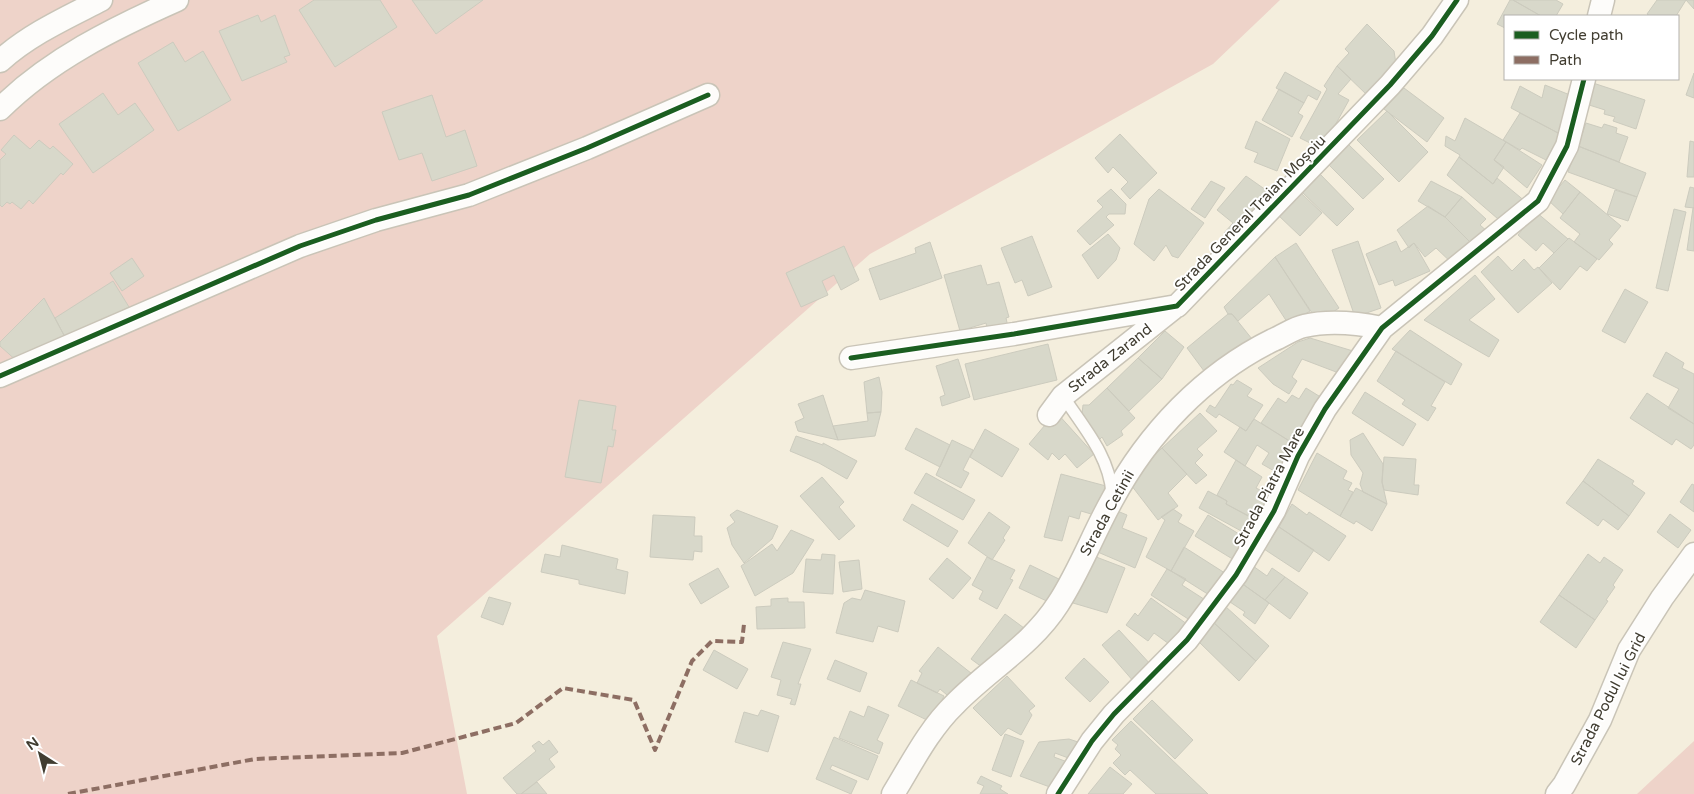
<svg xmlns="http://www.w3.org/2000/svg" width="1694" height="794" font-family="'Varela Round',sans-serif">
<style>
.green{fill:#eed3c9}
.building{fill:#d8d8ca;stroke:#cccbbe}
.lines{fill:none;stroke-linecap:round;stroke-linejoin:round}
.service-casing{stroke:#c9c4b7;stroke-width:14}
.minor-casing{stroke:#c9c4b7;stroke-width:25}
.service{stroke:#fdfcfa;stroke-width:11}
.minor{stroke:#fdfcfa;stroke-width:22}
.quiet{stroke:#8d6e63;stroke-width:4;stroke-dasharray:8 4;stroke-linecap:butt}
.cycleway-casing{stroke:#fff;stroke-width:8}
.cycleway{stroke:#1b5e20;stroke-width:5}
.labels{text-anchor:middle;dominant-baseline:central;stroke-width:4;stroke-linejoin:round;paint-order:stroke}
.street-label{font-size:15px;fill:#413d31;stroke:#fff}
</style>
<rect width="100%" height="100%" fill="#f4eedd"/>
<path class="green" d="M0,0h1280l-67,64 -343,190 -433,382 30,158h-467z
M1694,741v53h-57z"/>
<path class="building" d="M314,0h66l17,27 -62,40 -36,-57z
M412,0h71l-47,34z
M1510,0h3l28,16h-36v12l-8,-4z
M1513,0h43l7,4 -7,12h-15z
M1657,0h29l-10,16h-26l-3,-2z
M1686,0h8v9z
M258,15l3,7 14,-7 15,40 -6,2 3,5 -45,19 -23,-50z
M1367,24l27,27 2,13 -29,31 -30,-29 12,-13 -4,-4z
M173,42l12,20 18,-11 28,49 -53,31 -40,-68z
M1337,66l14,13 -13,15 11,6 -27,49 -22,-11 27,-49 -3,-3z
M1285,72l36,20 -4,8 -9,-5 -4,8 -28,-15z
M1694,73v25l-8,-3z
M1593,83l52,17 -9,29 -23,-8 2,-4 -11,-3 1,-4 -19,-6z
M1545,85l25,10 -10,39 -49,-26 9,-22 22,12z
M1404,88l40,30 -17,24 -43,-33z
M1279,89l25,14 -6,10 5,3 -11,21 -30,-17z
M103,93l15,22 17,-12 19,27 -61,43 -34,-49z
M432,95l14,42 19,-7 12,36 -45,15 -10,-28 -23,7 -17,-48z
M1387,111l41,41 -29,30 -42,-42z
M1520,113l40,21 -14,26 -24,-12 -2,2 -17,-10z
M1465,118l41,24 -12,18 10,7 -11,17 -34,-27 1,-2 -15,-9 1,-10 9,5z
M1256,121l34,18 -13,32 -23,-9 4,-9 -13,-5z
M1586,123l16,5 2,-4 13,4 -1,5 12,4 -9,25 -41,-16z
M1120,134l37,39 -27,26 -9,-10 7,-7 -15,-15 -5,6 -13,-15z
M14,135l16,14 9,-9 11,9 3,-3 20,18 -10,11 -2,-2 -28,31 -4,-4 -8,9 -9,-7 -2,2 -3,-2 -5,5 -2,-2v-45l6,-6 -5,-4z
M1690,141l4,1v35h-7z
M1506,142l36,23 -15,23 -33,-28z
M1349,145l35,34 -21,20 -34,-34z
M1578,146l68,27 -9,24 -69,-25z
M1459,157l34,27 4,-6 29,24 -21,23 -58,-50z
M1320,174l34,35 -17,17 -35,-34z
M1246,176l27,19 -40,45 -9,-7 9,-10 -16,-13z
M1565,180l15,12 -17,22 -15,-14z
M1211,181l14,7 -20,30 -14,-9z
M1431,181l31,16 -17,20 -27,-16z
M1690,187l4,1v20l-9,-1z
M1111,189l15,15 -1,10h-16l-3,3 8,8 -24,20 -13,-14 26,-24 -6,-6z
M1159,189l45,34 -26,35 -6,-2 -6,-11 -12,16 -20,-17 15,-45z
M1615,190l22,7 -9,24 -21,-7z
M1300,192l22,21 -22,23 -22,-21z
M1580,192l41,34 -12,14 4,4 -14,16 -25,-18 6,-8 -20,-16z
M1462,197l24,22 -6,6 8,7 -14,14 -29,-29z
M1428,206l17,11 31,31 -21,18 -19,-18 -11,9 -11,-14 -5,5 -12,-18z
M1693,208h1v43l-7,-1z
M1674,209l12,3 -18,79 -12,-3z
M1536,212l32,27 -14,14 -11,-10 -7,8 -18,-16z
M1108,234l12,14 -4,12 -18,19 -16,-24z
M1032,236l20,51 -24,9 -6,-16 -7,3 -14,-35z
M1569,238l28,21 -10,12 -7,-5 -20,24 -21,-22z
M1358,241l23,67 -26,9 -23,-67z
M1396,241l5,11 13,-9 16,28 -35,15 -2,-6 -14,5 -13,-31z
M930,242l12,36 -62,22 -11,-31 47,-16 -1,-5z
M1296,243l43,65 -21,14 -43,-65z
M844,246l15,34 -18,10 -7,-15 -12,6 6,14 -27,12 -15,-34z
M1498,256l14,15 12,-12 10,11 4,-3 14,16 -34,30 -37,-41z
M1275,257l35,54 -21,14 -20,-31 -31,27 -6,-7h-4l-4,-7z
M132,258l12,18 -22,15 -12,-18z
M981,265l6,20 12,-3 10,35 -3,1 2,9 -20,5 -2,-9 -26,8 -16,-56z
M1475,275l20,24 -26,21 30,20 -10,17 -65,-37z
M113,281l16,26 -63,32 -11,-21z
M1625,289l23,13 -23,41 -23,-12z
M44,298l22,41 -48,23 -18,-16v-4z
M1228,314h4l24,30 -46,35 -23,-31z
M1410,330l52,34 -11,21 -59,-36z
M1165,331l19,16 -22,32 -24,-21z
M1310,338l43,13 -9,24 -42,-16 -10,18 5,4 -8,13 -16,-10 -15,-16 40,-26z
M1048,344l9,36 -83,20 -9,-36z
M1396,351l49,31 -14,24 5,2 -8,13 -26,-17 3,-4 -28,-19z
M1666,352l18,11 -2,5 12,6v50l-26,-16 11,-19 -26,-13z
M1138,358l24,21 -33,32 -22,-23z
M958,359l12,38 -28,9 -2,-9 5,-2 -9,-29z
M879,377l3,15 -1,20 -14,1 -3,-31z
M1237,380l15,9 -5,7 16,9 -17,26 -27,-17 -3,4 -10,-7 4,-6 5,3 16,-24 2,1z
M1107,388l28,30 -14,13 2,4 -16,11 -5,-9 -3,3 -18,-17 2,-18h6z
M1306,388l21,13 -28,46 -38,-24 17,-25 8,5 6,-8 7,4z
M1365,392l51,32 -13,22 -51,-33z
M1647,393l47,31v21l-3,4 -15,-10 -4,6 -42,-27z
M823,395l10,31 5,14 -40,-9 -3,-9 9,-4 -6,-14z
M579,400l37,6 -4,24h4l-3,17 -5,-1 -7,37 -36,-6z
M881,412l-6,24 -37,4 -5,-14 35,-5 -1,-8z
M1056,412l38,42 -17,14 -12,-14 -6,6 -7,-7 -4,7 -19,-16z
M1200,413l17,18 -20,18 6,6 -8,8 12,12 -11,9 -34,-36z
M1254,419l45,28 -18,28 -19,-11 7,-11 -12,-8 -12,21 -21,-14 16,-25 6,4z
M916,428l34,17 -10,22 -35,-18z
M985,429l34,20 -17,28 -32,-20z
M1363,433l20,31 -1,18 5,22 -24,-12 -3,-8 3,-11 -12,-18 -1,-15z
M796,436l27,9v-2l34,18 -10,18 -28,-16 -29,-12z
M952,440l21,10 -10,20 6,3 -8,15 -25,-13z
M1162,448l25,26 -19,19 10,13 -20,14 -30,-39z
M1317,453l30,18 -4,8 9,4 -4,7 5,2 -13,24 -42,-26z
M1384,457l32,2 -2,26h5l-1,10 -34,-5 -2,-8z
M1598,459l36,22 -2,3 13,9 -16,23 -46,-35z
M1236,460l26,17 -6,11 4,2 -3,5 13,7 -11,20 -33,-18 1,-3 -10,-6z
M926,473l49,27 -12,20 -49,-27z
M1061,474l45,12 -8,30 -17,-5 -2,8 -10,-3 -7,25 -18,-4z
M822,477l22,25 -5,5 16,19 -16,14 -39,-44z
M1583,481l46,35 -11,14 -15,-11 -5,7 -32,-23z
M1692,484l2,1v27l-14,-10z
M1356,488l31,16 -15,27 -16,-10 -2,3 -14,-8z
M1208,491l19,10 -1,3 25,13 -8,15 -44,-24z
M912,504l46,27 -10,16 -45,-27z
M1292,504l15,11 2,-3 37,24 -17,25 -50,-34z
M1110,508l17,7 -5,13 25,10 -12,30 -42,-18z
M1173,509l9,6 -4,7 16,9 -23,40 -25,-14 19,-37 -4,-3z
M737,510l41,16 -6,13 -28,24 -12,-18 -5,-17 8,-6 -5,-7z
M989,512l21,15 -7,11 2,2 -13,20 -24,-17z
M1670,514l21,16 -13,18 -21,-16z
M653,515l42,2 -1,19h8v16l-8,-1 -1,9 -43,-3z
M1208,515l44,27 -13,21 -44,-27z
M1279,527l35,23 -15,22 -35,-23z
M791,530l23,10 -21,33 -38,23 -14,-30 31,-22 5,7z
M562,545l56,14 -2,10 12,3 -3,22 -46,-10v-4l-38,-8 4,-18 15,3z
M1184,547l44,28 -14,23 -43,-27z
M822,554l13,1 -2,39 -30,-2 3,-33 15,1z
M1588,554l12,9 4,-6 19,13 -10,15 2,2 -9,13 2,1 -13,19 -36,-25z
M1091,555l34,13 -18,45 -34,-10z
M987,557l28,13 -5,9 3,1 -16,29 -18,-10 4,-8 -11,-6z
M947,558l24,20 -18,21 -24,-20z
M859,560l3,29 -19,3 -4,-30z
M1030,565l33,16 -10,23 -34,-16z
M1253,566l14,10 5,-8 13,9 -20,23 -24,-17z
M718,568l11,19 -28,17 -12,-20z
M1167,569l19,10 -4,6 28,18 -14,21 -45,-29z
M1285,577l23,16 -18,26 -25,-19z
M1240,582l29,21 -14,21 -12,-9 2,-3 -18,-12z
M865,590l40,11 -7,31 -20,-6 -5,16 -37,-9 8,-30 8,-5 9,2z
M1559,595l36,25 -19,28 -36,-26z
M489,597l22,6 -8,22 -22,-8z
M788,598v4h16l1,26 -48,1 -1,-22 15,-1v-7z
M1151,598l40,29 -15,22 -22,-16 -6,8 -22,-16 9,-12 3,3z
M1225,606l44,40 -13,15 -43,-39z
M1005,614l19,14 -34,45 -19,-14z
M1213,622l43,39 -17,20 -40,-39z
M1119,630l33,36 -18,16 -32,-37z
M783,642l28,7 -13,35h3l-6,21 -5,-1 2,-5 -15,-4 4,-15 -10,-3z
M938,647l38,30 -22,24 -14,-12 -3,4 -20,-10 5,-10 -3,-2z
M714,650l34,19 -11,20 -34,-19z
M1084,658l25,24 -19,20 -25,-24z
M835,660l32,13 -7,19 -33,-13z
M1007,676l28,30 -6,5 3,4 -11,20 -13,-7 -7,8 -28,-28z
M911,680l33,16 -13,26 -33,-16z
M1152,700l41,40 -18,19 -42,-40z
M868,706l21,9 -12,25 6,3 -4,11 -40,-16 11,-27 14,6z
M761,710l18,6 -11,36 -33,-10 9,-30 14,4z
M1131,721l77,73h-52l-26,-24 -5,5 -12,-12 8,-8 -6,-6 3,-4 -6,-5z
M1005,734l19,7 -13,36 -19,-7z
M834,737l44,19 -10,24 -36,-15 -2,4 27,12 -6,13 -35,-15z
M1069,739l9,3 -7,17 -16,-6 -1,4 16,6 -12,27 -38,-14 19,-34z
M549,740l9,12 -9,7 6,8 -34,27h-4l-14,-16 33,-27 -4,-5 7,-5 4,4z
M1110,767l22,17 -9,10h-35z
M981,776l21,10 -2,3 8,5h-28l4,-8 -7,-3z
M537,782l10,12h-26z"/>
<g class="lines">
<defs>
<path id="service" d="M1063,396c20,31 46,59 49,97"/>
<path id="minor" d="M1599,16l4,-16
M0,61c30,-27 66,-43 101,-61
M0,109c49,-49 114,-81 177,-109
M851,358l163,-24 163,-28 213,-221 42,-49 25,-36
M0,376l300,-130 76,-26 93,-25 118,-47 121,-53
M1049,415l14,-19 112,-89
M893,794c19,-31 36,-65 62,-90 33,-34 77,-59 103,-100 21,-32 35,-70 54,-104 36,-67 92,-126 161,-160 10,-4 21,-12 31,-14 26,-6 53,-3 78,2
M1058,794l34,-53 22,-27 73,-74 49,-65 38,-64 24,-55 27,-47 57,-81 156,-127 29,-55 17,-67
M1557,794l7,-9 36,-65 29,-70 33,-52 32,-44"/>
</defs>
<use href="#service" class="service-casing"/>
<use href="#minor" class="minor-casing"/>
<use href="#service" class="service"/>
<use href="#minor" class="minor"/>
<path class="quiet" d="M68,794l187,-35 147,-6 114,-30 47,-35 71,12 21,50 37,-89 20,-20 30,1 2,-18"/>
<defs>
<path id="cycleway" d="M851,358l163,-24 163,-28 213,-221 42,-49 25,-36
M0,376l300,-130 76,-26 93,-25 118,-47 121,-53
M1058,794l34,-53 22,-27 73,-74 49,-65 38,-64 24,-55 27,-47 57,-81 156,-127 29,-55 17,-67"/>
</defs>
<use href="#cycleway" class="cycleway-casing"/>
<use href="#cycleway" class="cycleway"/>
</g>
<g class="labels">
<g class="street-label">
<text transform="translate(1250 213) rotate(-46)">Strada General Traian Moșoiu</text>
<text transform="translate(1110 358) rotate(-38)">Strada Zarand</text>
<text transform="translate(1269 487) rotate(-62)">Strada Piatra Mare</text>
<text transform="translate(1107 513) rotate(-61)">Strada Cetinii</text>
<text transform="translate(1608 699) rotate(-63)">Strada Podul lui Grid</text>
</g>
</g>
<rect x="1504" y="15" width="175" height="65" fill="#ffffff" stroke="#b3b1ad"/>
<rect x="1514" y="31" width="25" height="8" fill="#1b5e20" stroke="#b3b1ad"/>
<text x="1549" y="40" font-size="15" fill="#413d31">Cycle path</text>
<rect x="1514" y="56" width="25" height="8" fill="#8d6e63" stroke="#b3b1ad"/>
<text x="1549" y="65" font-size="15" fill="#413d31">Path</text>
<g transform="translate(40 754) rotate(324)" stroke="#ffffff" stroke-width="4" paint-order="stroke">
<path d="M0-4L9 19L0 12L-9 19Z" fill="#413d31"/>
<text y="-8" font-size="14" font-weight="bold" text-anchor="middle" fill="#413d31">N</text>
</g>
</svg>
